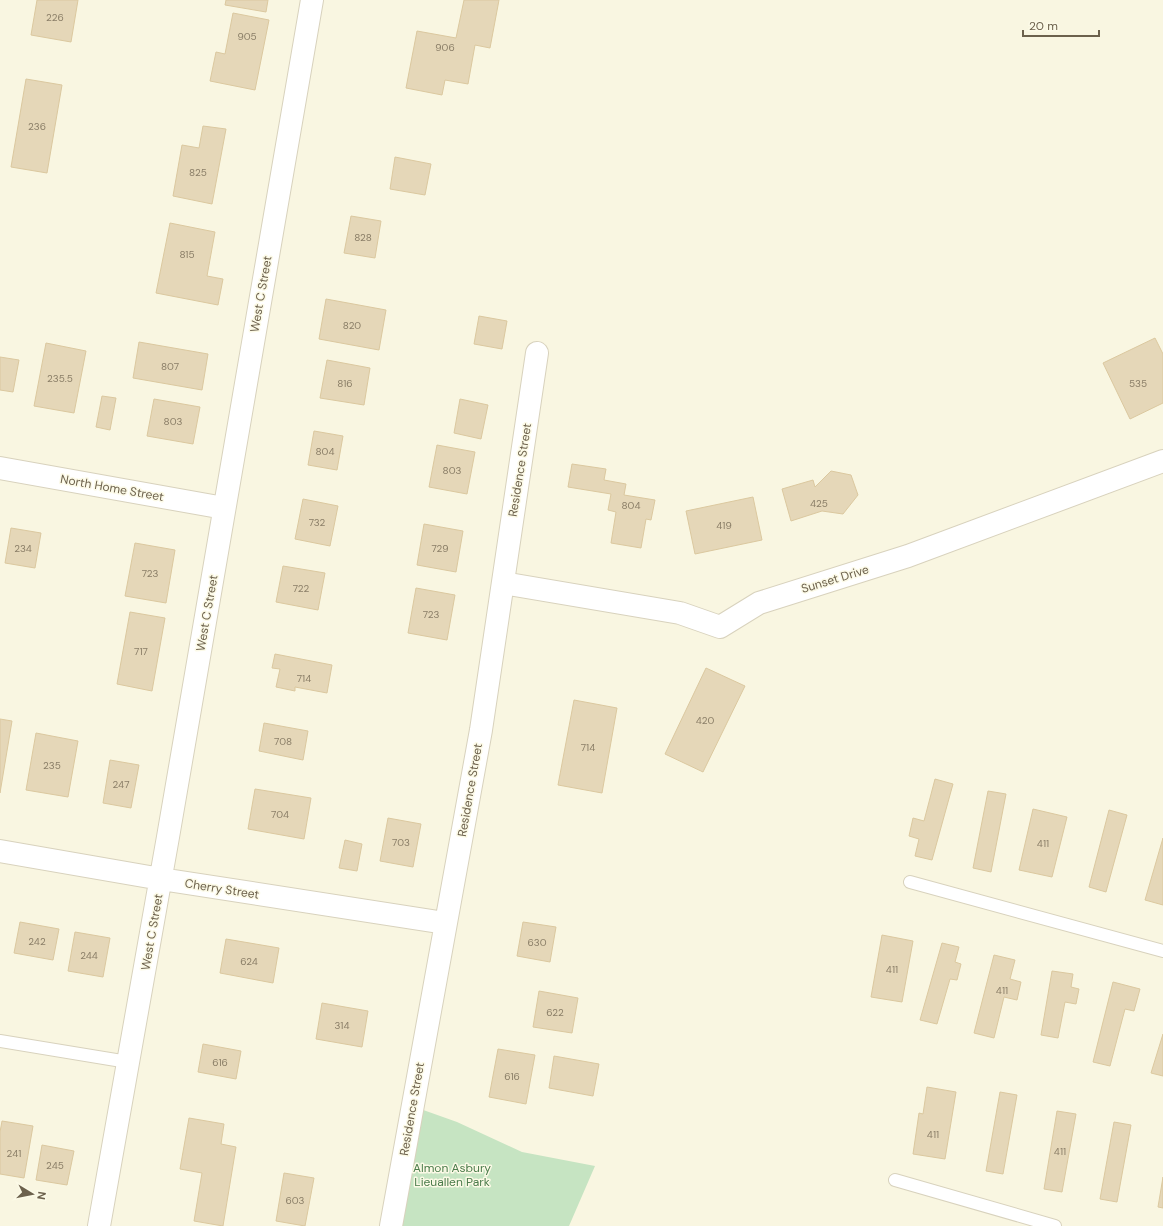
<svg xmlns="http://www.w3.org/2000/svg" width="1163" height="1226" font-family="'DM Sans',sans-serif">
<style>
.green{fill:#c6e4c2}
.building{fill:#e5d7b8;stroke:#dbc89f}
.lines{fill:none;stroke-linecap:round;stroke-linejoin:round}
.service-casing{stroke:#d8d2bd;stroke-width:14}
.minor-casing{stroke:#d8d2bd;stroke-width:24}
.service{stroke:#fff;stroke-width:12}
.minor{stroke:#fff;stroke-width:22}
.labels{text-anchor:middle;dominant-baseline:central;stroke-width:3;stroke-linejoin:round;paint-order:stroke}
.number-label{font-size:10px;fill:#8a7e67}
.street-label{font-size:12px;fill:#6c614c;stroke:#fcfae7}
.park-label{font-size:12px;fill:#4b7c4b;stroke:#fcfae7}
</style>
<rect width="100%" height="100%" fill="#f9f6e1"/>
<path class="green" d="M412,1106l45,16 65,30 73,14 -26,60h-179z"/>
<path class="building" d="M37,0h41l-7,42 -40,-7z
M226,0h42l-2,12 -41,-7z
M464,0h35l-9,48 -15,-3 -7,39 -23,-4 -3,15 -36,-7 11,-57 39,7z
M233,13l36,7 -14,70 -45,-9 6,-29 9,2z
M26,79l36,6 -15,88 -36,-6z
M203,126l23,3 -14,75 -39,-8 9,-51 17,3z
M395,157l36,7 -6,31 -35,-6z
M351,216l30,5 -6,37 -31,-5z
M170,223l45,9 -8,44 16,3 -5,26 -62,-12z
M326,299l60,11 -7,40 -60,-11z
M479,316l28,5 -5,28 -28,-5z
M1155,338l8,16v49l-33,16 -27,-56z
M139,342l69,12 -6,36 -69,-12z
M46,343l40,8 -12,62 -40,-7z
M0,357l19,3 -6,32 -13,-2z
M327,360l43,8 -6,37 -44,-7z
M102,396l14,2 -6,32 -14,-3z
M154,399l46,8 -7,37 -46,-8z
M460,399l28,6 -7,34 -27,-6z
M314,431l29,5 -6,34 -29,-5z
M437,445l38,7 -8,42 -38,-7z
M572,464l34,5 -2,11 22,4 -2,11 31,5 -4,20 -5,-1 -5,29 -30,-5 5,-31 -8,-2 3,-16 -43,-7z
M831,471l20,4 7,20 -15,19 -21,-3 -31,10 -9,-32 31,-9 2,7z
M753,497l9,43 -67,14 -9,-43z
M303,499l35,7 -8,40 -35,-7z
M424,524l39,7 -7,41 -39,-7z
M11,528l30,5 -6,35 -30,-5z
M135,543l40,7 -9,53 -41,-7z
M283,566l42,7 -7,37 -42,-8z
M416,588l39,7 -8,45 -39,-7z
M130,612l35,6 -13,73 -35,-7z
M275,654l57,11 -5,28 -32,-6v4l-19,-4 4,-18 -8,-1z
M706,668l39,18 -42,86 -38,-18z
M574,700l43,8 -15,85 -44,-8z
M0,719l12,2 -12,72z
M264,723l44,8 -5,29 -44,-9z
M36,733l42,8 -10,56 -42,-7z
M110,760l29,5 -8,43 -28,-5z
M935,779l18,5 -21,76 -17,-4 4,-17 -10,-3 4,-18 11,3z
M255,789l56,9 -7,41 -56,-10z
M988,791l18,3 -15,78 -18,-4z
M1033,809l34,8 -15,60 -33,-7z
M1109,810l18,5 -21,77 -17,-5z
M388,818l33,6 -8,43 -33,-6z
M1163,838v67l-18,-5z
M345,840l17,4 -5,27 -18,-3z
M20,922l39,7 -6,31 -39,-7z
M523,922l33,5 -6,35 -33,-6z
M75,932l35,6 -7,39 -35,-6z
M882,935l31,6 -11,61 -31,-5z
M226,939l53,9 -6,35 -53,-10z
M942,943l17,4 -4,15 6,2 -4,16 -7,-1 -13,45 -17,-4z
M994,955l21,5 -5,19 11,3 -4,18 -13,-3 -10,41 -20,-5z
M1052,971l21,3 -2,13 8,2 -3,15 -11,-2 -7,36 -17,-3z
M1113,982l27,7 -6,22 -9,-2 -15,57 -17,-4z
M539,991l39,7 -6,35 -39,-6z
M322,1003l46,8 -6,36 -46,-8z
M1163,1034v42l-12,-3z
M203,1044l38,7 -5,28 -38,-7z
M498,1049l37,6 -9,49 -37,-7z
M554,1056l45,8 -6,32 -44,-8z
M927,1087l29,5 -11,67 -32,-5 6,-41 4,1z
M1000,1092l17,3 -14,79 -17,-3z
M1057,1111l19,3 -14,78 -18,-3z
M189,1118l35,6 -3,20 15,3 -13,79 -29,-5 8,-48 -22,-4z
M2,1121l31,5 -9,52 -24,-4v-42z
M1114,1122l17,3 -14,77 -17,-3z
M42,1145l32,6 -7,34 -31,-5z
M284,1173l30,5 -9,48 -29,-5z
M1163,1177v31l-5,-1z"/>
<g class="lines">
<defs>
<path id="service" d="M910,882l253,69
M0,1041l128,21
M895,1180l160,46"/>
<path id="minor" d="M0,468l224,40
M503,583l177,30 40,14 39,-24 149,-47 255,-95
M0,851l161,28 284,44
M99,1226l69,-389 144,-837
M391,1226l90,-496 56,-377"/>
</defs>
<use href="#service" class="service-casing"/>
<use href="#minor" class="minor-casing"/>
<use href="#service" class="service"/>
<use href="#minor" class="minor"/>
</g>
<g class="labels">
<g class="number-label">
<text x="55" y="17">226</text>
<text x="247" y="36">905</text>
<text x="445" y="47">906</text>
<text x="37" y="126">236</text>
<text x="198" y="172">825</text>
<text x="363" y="237">828</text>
<text x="187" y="254">815</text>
<text x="352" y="325">820</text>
<text x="170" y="366">807</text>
<text x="60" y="378">235.5</text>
<text x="345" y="383">816</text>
<text x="1138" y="383">535</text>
<text x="173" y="421">803</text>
<text x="325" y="451">804</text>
<text x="452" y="470">803</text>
<text x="819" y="503">425</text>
<text x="631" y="505">804</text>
<text x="317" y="522">732</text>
<text x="724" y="525">419</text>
<text x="23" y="548">234</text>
<text x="440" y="548">729</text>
<text x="150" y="573">723</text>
<text x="301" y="588">722</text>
<text x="431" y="614">723</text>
<text x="141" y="651">717</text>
<text x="304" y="678">714</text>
<text x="705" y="720">420</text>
<text x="283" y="741">708</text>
<text x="588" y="747">714</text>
<text x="52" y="765">235</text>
<text x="121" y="784">247</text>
<text x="280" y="814">704</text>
<text x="401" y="842">703</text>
<text x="1043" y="843">411</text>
<text x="37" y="941">242</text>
<text x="537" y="942">630</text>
<text x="89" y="955">244</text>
<text x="249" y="961">624</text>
<text x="892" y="969">411</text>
<text x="1002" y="990">411</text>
<text x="555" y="1012">622</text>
<text x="342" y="1025">314</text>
<text x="220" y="1062">616</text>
<text x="512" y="1076">616</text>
<text x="933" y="1134">411</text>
<text x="1060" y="1151">411</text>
<text x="14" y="1153">241</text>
<text x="55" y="1165">245</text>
<text x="295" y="1200">603</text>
</g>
<g class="street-label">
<text transform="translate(261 294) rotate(-80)">West C Street</text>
<text transform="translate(520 470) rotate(-81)">Residence Street</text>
<text transform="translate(112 488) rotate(10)">North Home Street</text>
<text transform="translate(835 579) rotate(-17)">Sunset Drive</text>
<text transform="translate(207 613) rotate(-80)">West C Street</text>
<text transform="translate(470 790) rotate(-80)">Residence Street</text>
<text transform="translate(222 889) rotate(9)">Cherry Street</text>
<text transform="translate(152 932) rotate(-80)">West C Street</text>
<text transform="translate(412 1109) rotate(-80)">Residence Street</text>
</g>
<g class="park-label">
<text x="452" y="1168">Almon Asbury<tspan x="452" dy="14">Lieuallen Park</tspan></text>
</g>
</g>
<g transform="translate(32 1194) rotate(100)" stroke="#fcfae7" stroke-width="3" paint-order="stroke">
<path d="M0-3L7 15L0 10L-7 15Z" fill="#6c614c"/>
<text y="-6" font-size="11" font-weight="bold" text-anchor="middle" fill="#6c614c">N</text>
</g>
<path d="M1023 30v6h76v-6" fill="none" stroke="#6c614c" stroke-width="2"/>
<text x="1029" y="30" font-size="12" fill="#6c614c" stroke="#fcfae7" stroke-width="3" paint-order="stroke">20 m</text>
</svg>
